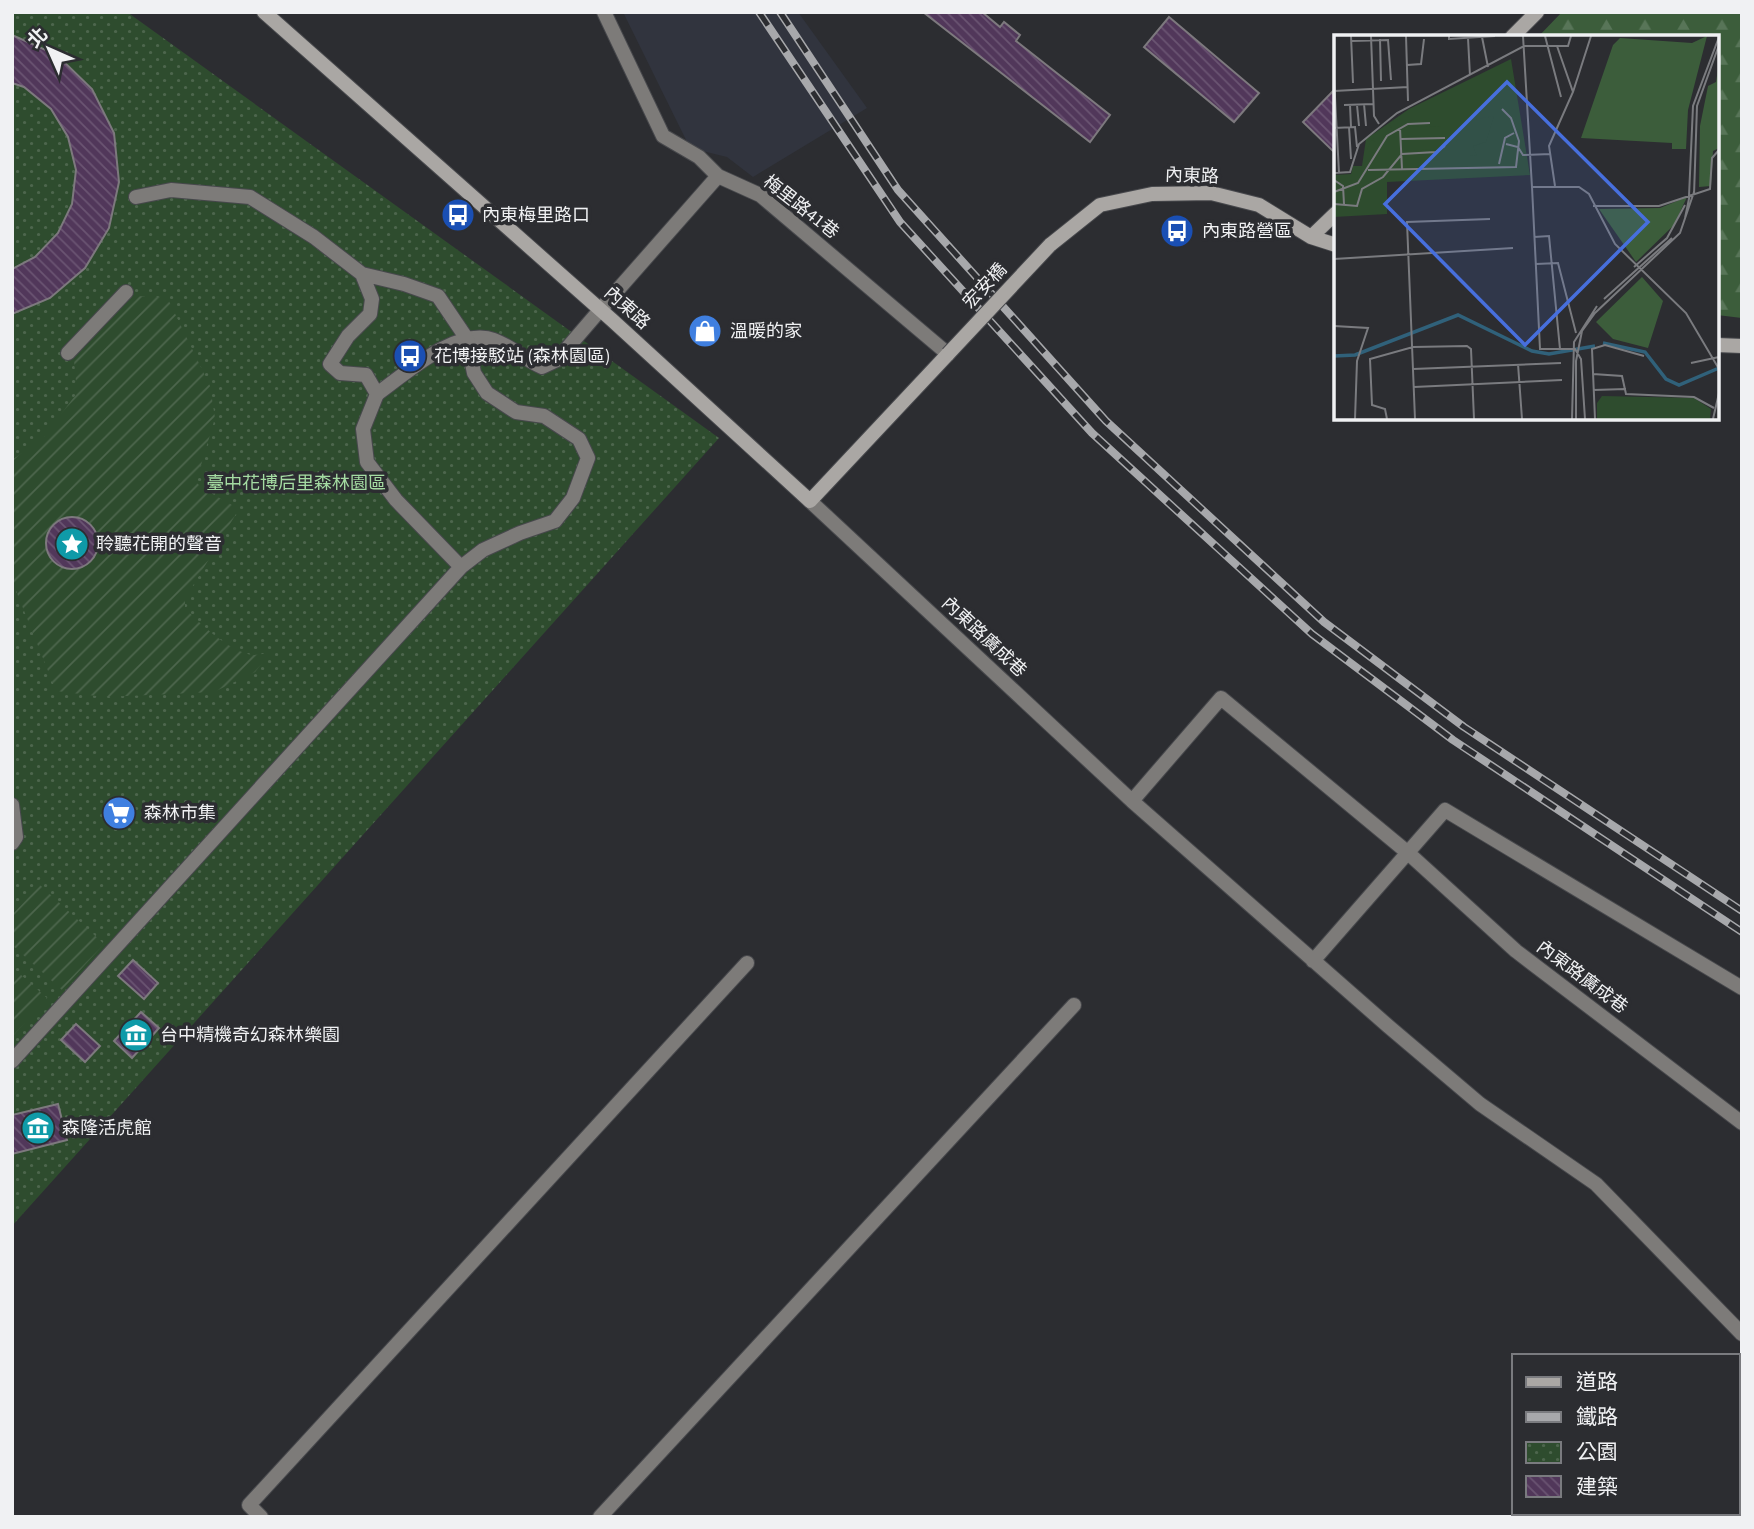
<svg xmlns="http://www.w3.org/2000/svg" width="1754" height="1529" font-family="'Source Sans 3','Noto Sans TC',sans-serif">
<style>
.built{fill:#31343e}
.forest{fill:url(#forest-firs)}
.park{fill:url(#park-dots)}
.garden{fill:url(#garden-furrows)}
.building{fill:url(#building-back-hatch);stroke:#7d797e;stroke-width:2}
.lines{fill:none;stroke-linecap:round;stroke-linejoin:round}
.lane-casing{stroke:#47484c;stroke-width:16}
.street-casing{stroke:#47484c;stroke-width:16}
.secondary-casing{stroke:#47484c;stroke-width:16}
.lane{stroke:#7d7b79;stroke-width:14}
.street{stroke:#7d7b79;stroke-width:14}
.secondary{stroke:#aaa7a4;stroke-width:14}
.rail-casing{stroke:#a7a8ab;stroke-width:8}
.rail{stroke:#2c2d31;stroke-width:5;stroke-dasharray:16;stroke-linecap:butt}
.secondary-bridge-casing{stroke:#47484c;stroke-width:16;stroke-linecap:butt}
.secondary-bridge{stroke:#aaa7a4;stroke-width:14}
.labels{text-anchor:middle;dominant-baseline:central;stroke-width:7;stroke-linejoin:round;paint-order:stroke}
.street-label{font-size:18px;fill:#f0f1f3;stroke:#2c2d31}
.poi-label{font-size:18px;fill:#f0f1f3;stroke:#2c2d31;text-anchor:start}
.park-label{font-size:18px;fill:#a4dba2;stroke:#2c2d31}
.inset-river{fill:none;stroke:#30617a;stroke-width:3.5}
.inset-road{fill:none;stroke:#7a7b7f;stroke-width:2}
.view{fill:#476fdd;fill-opacity:0.15;stroke:#476fdd;stroke-width:3.5}
.inset-edge{fill:none;stroke:#f0f1f3;stroke-width:3.5}
</style>
<defs>
<pattern id="forest-firs" width="22" height="20" patternUnits="userSpaceOnUse" patternTransform="scale(1.75)"><rect width="22" height="20" fill="#3c5d3b"/><path d="M5 1l3.5 6h-7zM16 11l3.5 6h-7z" fill="#587558"/></pattern>
<pattern id="park-dots" width="8" height="8" patternUnits="userSpaceOnUse" patternTransform="scale(1.75)"><rect width="8" height="8" fill="#2e4c2e"/><path d="M2 2h.1M6 6h.1" fill="none" stroke="#4d664d" stroke-width="1.8" stroke-linecap="round"/></pattern>
<pattern id="garden-furrows" width="10" height="10" patternUnits="userSpaceOnUse" patternTransform="scale(1.75)"><rect width="10" height="10" fill="#2e4c2e"/><path d="M-1 1l2-2M0 10L10 0M9 11l2-2" fill="none" stroke="#4d664d"/></pattern>
<pattern id="building-back-hatch" width="6" height="6" patternUnits="userSpaceOnUse" patternTransform="scale(1.75)"><rect width="6" height="6" fill="#51375a"/><path d="M-1 5l2 2M0 0l6 6M5-1l2 2" fill="none" stroke="#6a5472"/></pattern>
</defs>
<rect width="100%" height="100%" fill="#2c2d31"/>
<path class="built" d="M623,12h175l69,96 -114,69 -26,-20 -37,-9z"/>
<path class="forest" d="M1562,12h180v306l-25,-3v-278h-179z"/>
<path class="park" d="M12,12h115l592,426 -707,788z"/>
<path class="garden" d="M133,296l34,1 43,89 5,32 -19,64 6,6 37,21 -54,90v9c15,16 45,44 68,47 5,0 12,-2 17,-2l-15,19 -41,20 -109,5 -49,-6 -43,-108 -1,-123 31,-22 34,-45 -3,-33z
M40,885l64,59 -42,46 -50,-45v-30z
M12,967l35,31 -35,39z"/>
<path class="building" d="M923,12h59l18,15 4,-5 16,13 -4,6 94,74 -20,27z
M1169,17l90,76 -25,29 -90,-75z
M12,35l45,20 35,34 22,44 5,49 -10,46 -24,40 -35,30 -38,16v-45l23,-12 23,-24 14,-29 4,-34 -8,-33 -17,-28 -27,-22 -12,-4z
M1336,88v66l-33,-32z
M46 543a26 26 0 1 1 52 0a26 26 0 1 1-52 0Z
M133,960l25,23 -14,16 -26,-23z
M141,1012l18,16 -27,30 -18,-17z
M76,1024l24,22 -15,16 -24,-22z
M58,1104l9,36 -55,14v-39z"/>
<g class="lines">
<defs>
<path id="lane" d="M377,394c28,-20 81,-68 117,-54 17,6 31,20 48,27l15,-7 43,-50
M810,501l322,300 256,225 92,78 116,80 146,150
M1132,801l89,-103 186,154 109,99 226,172
M1313,961l132,-151 297,178
M261,1517l-12,-12 498,-542
M600,1517l474,-512"/>
<path id="street" d="M604,12l59,124 36,21 19,19 42,19 188,159
M362,274l10,25 -2,15 -22,22 -18,28 10,9 26,2 11,19 -14,35 4,33 29,38 65,67
M600,310l118,-134
M68,353l58,-61
M12,805l4,32 -4,6
M12,1061l449,-494 22,-17 37,-17 35,-12 18,-23 15,-40 -9,-19 -35,-23 -28,-4 -29,-19 -13,-20 -7,-34 -29,-43 -34,-12 -42,-10 -48,-37 -64,-40 -79,-7 -35,7"/>
<path id="secondary" d="M264,12l348,308 198,181 138,-147
M1512,37l25,-25
M1311,237l25,-24
M1050,245l50,-40 52,-11 59,-1 48,12 52,32 25,8
M1717,345l25,1"/>
</defs>
<use href="#lane" class="lane-casing"/>
<use href="#street" class="street-casing"/>
<use href="#secondary" class="secondary-casing"/>
<use href="#lane" class="lane"/>
<use href="#street" class="street"/>
<use href="#secondary" class="secondary"/>
<defs>
<path id="rail" d="M759,12l141,210 192,211 220,201 141,106 289,192
M780,12l118,178 208,231 218,201 140,105 278,184"/>
</defs>
<use href="#rail" class="rail-casing"/>
<use href="#rail" class="rail"/>
<defs>
<path id="secondary-bridge" d="M948,354l102,-109"/>
</defs>
<use href="#secondary-bridge" class="secondary-bridge-casing"/>
<use href="#secondary-bridge" class="secondary-bridge"/>
</g>
<defs>
<symbol id="bus-disc" viewBox="-11 -11 22 22"><circle r="9.5" fill="#1a4fb4" stroke="#2c2d31"/><path d="M-5-6H5V4H4V6H2V4H-2V6H-4V4H-5ZM-3.5-4V0h7V-4ZM-3.5 1.2v1.5H-2V1.2ZM2 1.2v1.5H3.5V1.2Z" fill="#fff"/></symbol>
<symbol id="shop-disc" viewBox="-11 -11 22 22"><circle r="9.5" fill="#3f7fe0" stroke="#2c2d31"/><path d="M-5-2.5h2.3a2.7 3.5 0 0 1 5.4 0H5L5.5 6h-11ZM-1.5-2.5h3a1.5 2.3 0 0 0-3 0Z" fill="#fff"/></symbol>
<symbol id="sight-disc" viewBox="-11 -11 22 22"><circle r="9.5" fill="#0f9aa8" stroke="#2c2d31"/><path d="M0-6L1.8-2.2L6-1.7L2.9 1.2L3.7 5.4L0 3.3L-3.7 5.4L-2.9 1.2L-6-1.7L-1.8-2.2Z" fill="#fff"/></symbol>
<symbol id="supermarket-disc" viewBox="-11 -11 22 22"><circle r="9.5" fill="#3f7fe0" stroke="#2c2d31"/><path d="M-6-5.5h2.5l.6 2H6L4.5 2H-2.5L-4.4-4H-6ZM-1.5 3.2a1.3 1.3 0 1 0 .1 0ZM3 3.2a1.3 1.3 0 1 0 .1 0Z" fill="#fff"/></symbol>
<symbol id="museum-disc" viewBox="-11 -11 22 22"><circle r="9.5" fill="#0f9aa8" stroke="#2c2d31"/><path d="M0-6L6-3V-2H-6V-3ZM-5-1h2V3h-2ZM-1-1h2V3h-2ZM3-1h2V3H3ZM-6 4H6V6H-6Z" fill="#fff"/></symbol>
</defs>
<g fill-rule="evenodd">
<use href="#bus-disc" x="439" y="196" width="38" height="38"/>
<use href="#bus-disc" x="1158" y="212" width="38" height="38"/>
<use href="#shop-disc" x="686" y="312" width="38" height="38"/>
<use href="#bus-disc" x="391" y="337" width="38" height="38"/>
<use href="#sight-disc" x="53" y="525" width="38" height="38"/>
<use href="#supermarket-disc" x="100" y="794" width="38" height="38"/>
<use href="#museum-disc" x="117" y="1016" width="38" height="38"/>
<use href="#museum-disc" x="19" y="1109" width="38" height="38"/>
</g>
<g class="labels">
<g class="street-label">
<text transform="translate(1192 176) rotate(2)">內東路</text>
<text transform="translate(801 207) rotate(38)">梅里路41巷</text>
<text transform="translate(985 286) rotate(-47)">宏安橋</text>
<text transform="translate(627 308) rotate(42)">內東路</text>
<text transform="translate(984 637) rotate(43)">內東路廣成巷</text>
<text transform="translate(1582 977) rotate(37)">內東路廣成巷</text>
</g>
<g class="poi-label">
<text x="482" y="215">內東梅里路口</text>
<text x="1202" y="231">內東路營區</text>
<text x="730" y="331">溫暖的家</text>
<text x="434" y="356">花博接駁站 (森林園區)</text>
<text x="96" y="544">聆聽花開的聲音</text>
<text x="144" y="813">森林市集</text>
<text x="160" y="1035">台中精機奇幻森林樂園</text>
<text x="62" y="1128">森隆活虎館</text>
</g>
<g class="park-label">
<text x="296" y="483">臺中花博后里森林園區</text>
</g>
</g>
<g transform="translate(1334 35)">
<rect width="385" height="385" fill="#2c2d31"/>
<path d="M373,1l-19,74 -2,39h-14v-6l-91,-5 32,-93 7,-7 72,5zM385,28v85l-6,3 -2,35 -12,1 1,-61 8,-40 8,-4zM353,162l-13,28 -38,37 -37,-53 61,-1zM308,242l21,24 -15,47 -35,-9 -17,-17z" fill="#3c5d3b"/>
<path d="M177,24l19,116 -143,7v32l-53,3v-42l17,-1 2,-8h9l4,-27 43,-30zM268,361l92,2 17,11 -1,10h-113v-16z" fill="#2e4c2e"/>
<path d="M160,81l-8,26 -13,4 4,10 -8,-1 -13,-13 6,-12 9,-10zM65,83l3,7 -18,11 -11,17 -6,-3 4,-10 5,2 -3,-3 7,-9 8,-6 4,5 -2,-6zM107,91v10l-39,1v-8l5,-2zM107,104v10l-38,2v-11z" fill="#2e4c2e"/>
<path class="inset-river" d="M269,308l42,9 21,27 13,6 40,-17M0,321l21,-1 103,-40 74,36 17,3 46,-8"/>
<path class="inset-road" d="M17,1l2,47M37,1l3,80 5,8M72,1l2,65M115,1v3l46,-3M189,1l9,151h47l10,7 26,50 71,69 33,56M211,1l16,61M148,2l6,30M134,3l2,38M46,4l1,42M18,6l36,-1 3,40M223,11l16,46M73,30l14,-1 3,-25M0,43l5,95M0,56l74,-4M30,69l2,22M10,70l29,-1M16,70l1,22M23,70l2,21M15,92l2,32M0,93l21,-1 2,20M66,93l2,41M67,104l44,-1M172,109l12,3 5,8 28,-1M165,129l6,-26 9,-5M34,135l148,-3 3,-26 -8,-23 -9,-9M0,138l16,-1 9,-28 38,-31 127,-67h44l3,-10M0,145l9,6 1,18M221,151l-6,-40 24,-54 18,-56M198,152l8,162h35l6,10 4,60M0,157l24,-9 29,-47 21,-12 22,-1M360,160l3,-89 22,-61M355,161l4,-90 26,-69M0,169l23,2 5,-17 21,-12 19,-23 34,-2 9,-6M259,171h66l51,-17 2,-31 7,-8M351,183l5,-24M200,202l15,-1 11,113M0,224l179,-11M202,229l22,-1 18,70M300,232l33,-29 18,-33M270,264l68,-61M0,291l34,2 -11,33 -2,58M357,328l28,-6M184,329l4,55M79,334l148,-6M259,339l29,2 4,18 68,3 20,11M80,352l148,-7M259,355l33,-1M53,384l-2,-10 -13,-4 -2,-46 43,-12 54,-1 4,3 3,70M81,384l-8,-197 83,-3M238,384l2,-77 23,-36M242,384v-58l6,-30 13,-18 85,-80 14,-41M261,384l-3,-70 13,-4 39,11M379,384l6,-26"/>
<path class="view" d="M173,47l141,140 -123,123 -140,-141z"/>
<rect width="385" height="385" class="inset-edge"/>
</g>
<rect width="1754" height="1529" fill="none" stroke="#f0f1f3" stroke-width="28"/>
<rect x="1512" y="1354" width="228" height="161" fill="#2c2d31" stroke="#7a7b7f" stroke-width="2"/>
<rect x="1526" y="1377" width="35" height="10" fill="#aaa7a4" stroke="#7a7b7f" stroke-width="2"/>
<text x="1576" y="1389" font-size="21" fill="#f0f1f3">道路</text>
<rect x="1526" y="1412" width="35" height="10" fill="#a7a8ab" stroke="#7a7b7f" stroke-width="2"/>
<text x="1576" y="1424" font-size="21" fill="#f0f1f3">鐵路</text>
<rect x="1526" y="1442" width="35" height="21" fill="url(#park-dots)" stroke="#7a7b7f" stroke-width="2"/>
<text x="1576" y="1459" font-size="21" fill="#f0f1f3">公園</text>
<rect x="1526" y="1476" width="35" height="21" fill="url(#building-back-hatch)" stroke="#7a7b7f" stroke-width="2"/>
<text x="1576" y="1494" font-size="21" fill="#f0f1f3">建築</text>
<g transform="translate(49 49) rotate(315)" stroke="#2c2d31" stroke-width="5" paint-order="stroke">
<path d="M0-5L12 26L0 18L-12 26Z" fill="#f0f1f3"/>
<text y="-10" font-size="19" font-weight="bold" text-anchor="middle" fill="#f0f1f3">北</text>
</g>
</svg>
